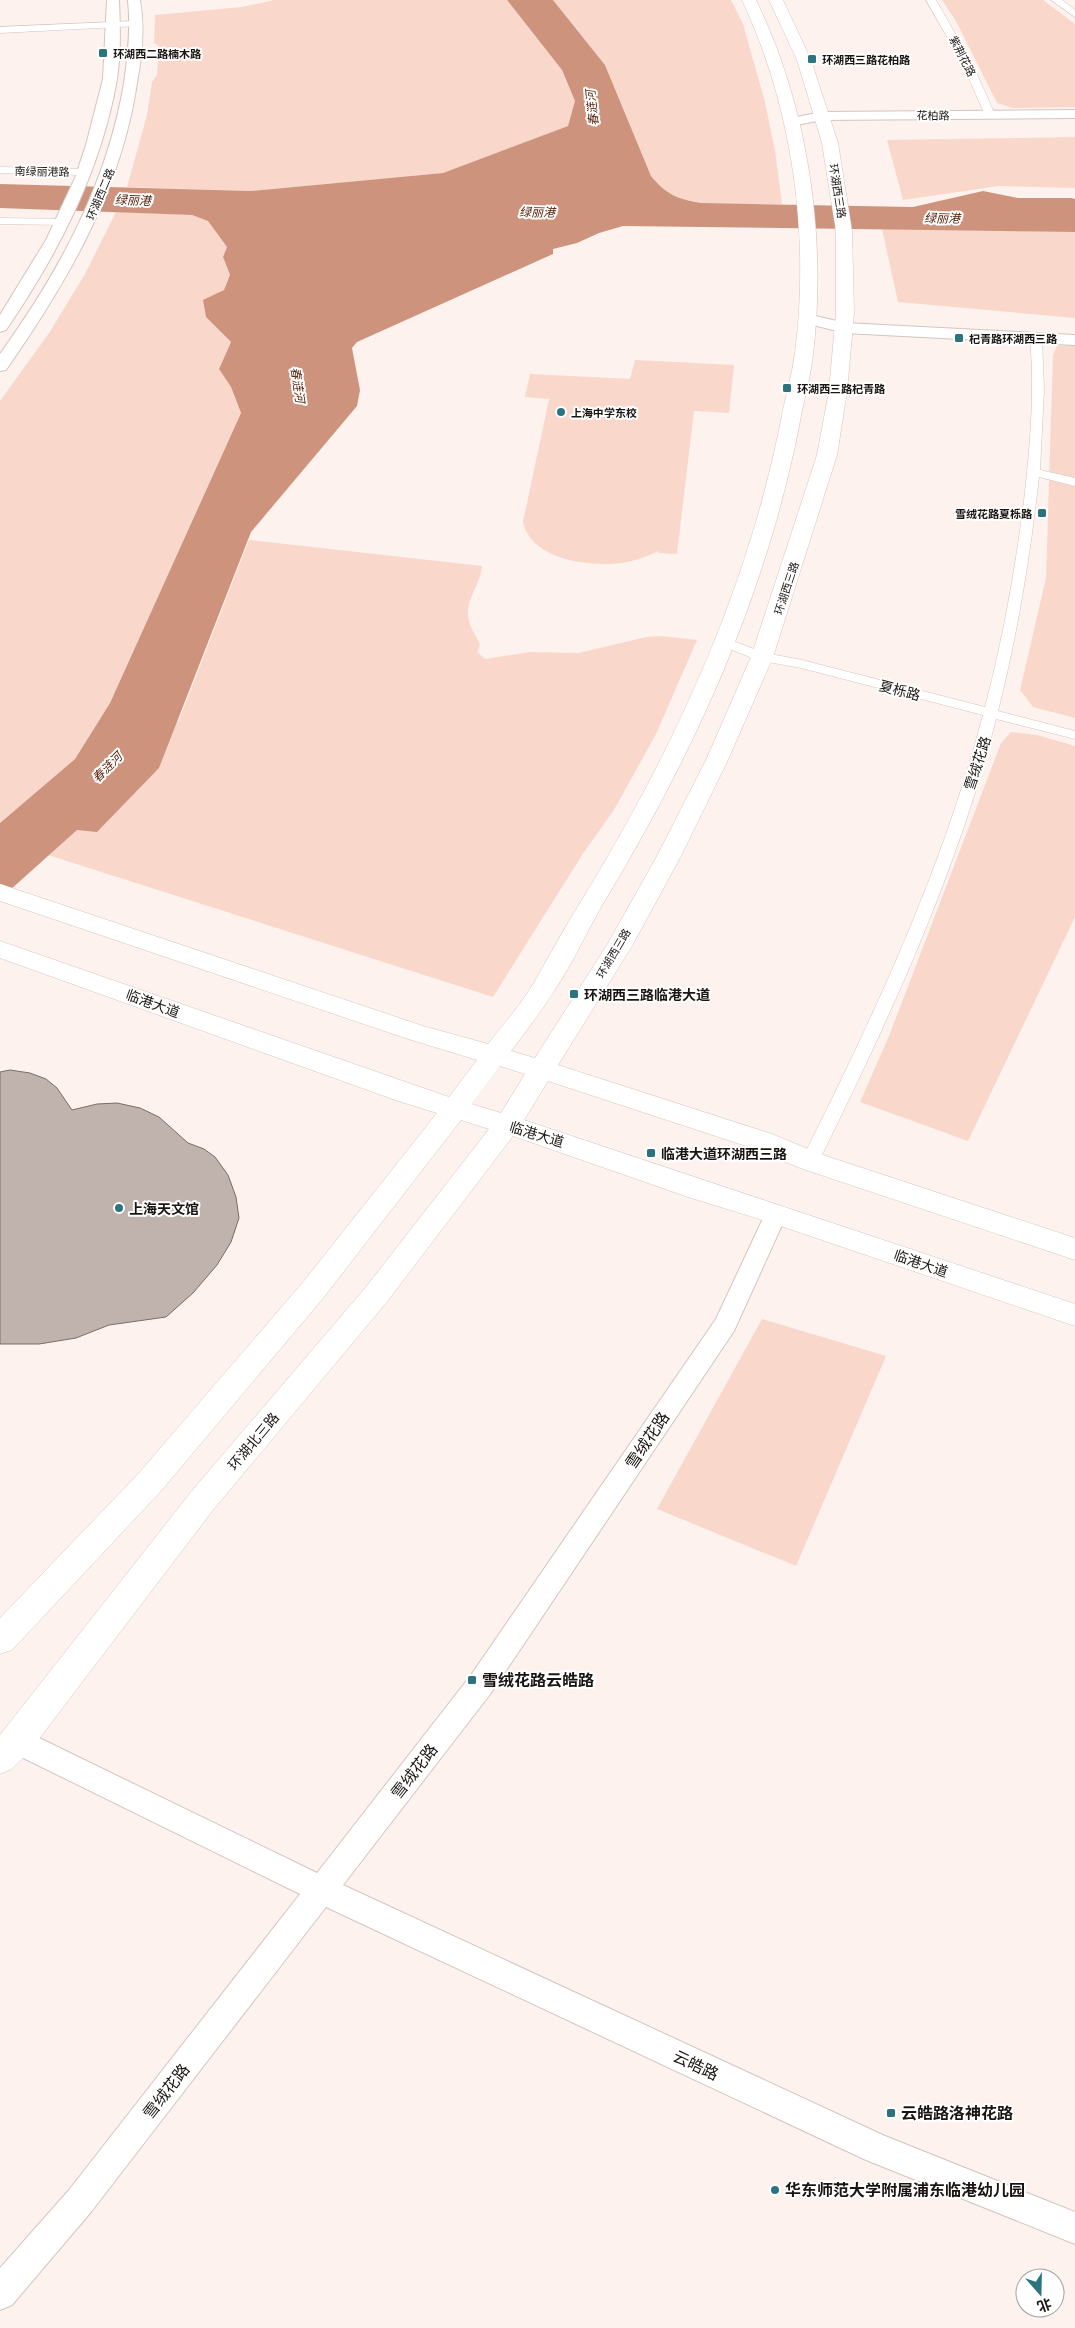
<svg xmlns="http://www.w3.org/2000/svg" width="1075" height="2328" font-family="'Open Sans','Noto Sans SC',sans-serif">
<style>
.green{fill:#f9d8cb}
.water{fill:#ce937d}
.building{fill:#c0b2ad;stroke:#7a6d69}
.lines{fill:none;stroke-linecap:round;stroke-linejoin:round}
.minor-casing{stroke:#d3c5c0;stroke-width:1}
.tertiary-casing{stroke:#d3c5c0;stroke-width:2}
.secondary-casing{stroke:#d3c5c0;stroke-width:2}
.primary-casing{stroke:#d3c5c0;stroke-width:1}
.minor{fill:#fff;fill-rule:evenodd}
.tertiary{fill:#fff;fill-rule:evenodd}
.secondary{fill:#fff;fill-rule:evenodd}
.primary{fill:#fff;fill-rule:evenodd}
.poi-dot{fill:#2c7380;stroke:#fff;stroke-width:2}
.labels{text-anchor:middle;dominant-baseline:central;stroke-width:4;stroke-linejoin:round;paint-order:stroke}
.far-poi-label{font-size:11px;font-weight:bold;fill:#1a1513;stroke:#fff;text-anchor:start}
.far-street-label{font-size:11px;fill:#1a1513;stroke:#fff}
.far-water-label{font-size:12px;font-style:italic;fill:#531e05;stroke:#fff}
.street-label{font-size:14px;fill:#1a1513;stroke:#fff}
.poi-label{font-size:14px;font-weight:bold;fill:#1a1513;stroke:#fff;text-anchor:start}
.near-street-label{font-size:16px;fill:#1a1513;stroke:#fff}
.near-poi-label{font-size:16px;font-weight:bold;fill:#1a1513;stroke:#fff;text-anchor:start}
</style>
<rect width="100%" height="100%" fill="#fdf2ed"/>
<path class="green" d="M274,0h233l55,70 13,31 -7,25 -125,47 -192,18 -124,-4 20,-72 5,-33 5,-7 2,-29 -5,-3 1,-28 87,-8z
M553,0h178l12,24 22,78 10,49 7,53c-27,0 -82,4 -105,-6 -11,-5 -18,-13 -26,-22l-46,-111z
M942,0h101l32,24v83l-62,1 -16,-5 -40,-80z
M1075,137v51l-76,-2 -96,14 -16,-60z
M116,212l76,3 16,6 19,26 -4,10 7,18 -6,15 -18,27 25,25 -12,27 12,18 10,26 -131,290 -35,56 -75,64v-422l49,-68 36,-59z
M882,229l193,3v86l-177,-16z
M1075,345v373l-42,-11 -13,-17 26,-112 7,-223 4,-9z
M635,360l99,5 -5,48 -35,-2 -17,143 -18,-1v-2c-12,5 -24,10 -37,12 -33,4 -91,-3 -99,-41l26,-123 -24,-2 5,-23 100,5z
M249,540l233,26c-1,17 -16,33 -14,50 1,11 8,19 12,29l-3,7 8,7 45,-7 49,1 67,-16 15,-1 36,4 -41,94 -42,76 -30,42 -91,145 -445,-142 29,-25 102,-110z
M1011,732l26,3 38,11v171l-107,224 -108,-39 29,-66 112,-293z
M762,1319l124,37 -90,210 -139,-57z"/>
<path class="water" d="M507,0h46l52,65 46,111c16,19 26,23 50,27l212,4 70,-16 35,7h53l4,1v33l-452,-6 -24,7 -22,10 -24,6v5l-196,88 -5,6 8,42 -3,16 -106,126 -92,236 -62,64 -20,-2 -77,69v-76l75,-64 35,-56 131,-290 -10,-26 -12,-18 12,-27 -25,-25 -3,-17 21,-10 6,-15 -7,-18 4,-10 -19,-26 -16,-6 -192,-7v-24l251,7 192,-18 125,-47 7,-25 -13,-31z"/>
<path class="building" d="M10,1070l20,3 16,6 11,9 15,22 25,-6 20,-1 23,5 19,9 29,26 16,6 11,8 13,18 8,22 3,21 -8,24 -14,23 -24,28 -27,24 -57,8 -33,13 -37,6h-39v-272z"/>
<g class="lines">
<defs>
<path id="minor" d="M926,0h10l37,65 22,50 -2,2 -3,1 -5,-3 -22,-50z
M1051,0h11l13,10v7z
M135,21l3,1v4l-138,7v-6z
M0,167l84,2 5,3 -5,3 -84,-2z
M0,218l64,1 5,3 -5,3 -64,-1z
M1036,335l6,3 2,52 -4,80 35,8v8l-36,-9c-9,80 -21,155 -41,234l77,20v8l-79,-20c-39,154 -107,300 -177,442l-3,5 -6,1 -6,-1 -3,-5c72,-143 141,-290 182,-446l-182,-47 -44,-8 -37,-15 -2,-3 7,-4 40,15 37,7 183,47c18,-68 30,-136 39,-206 6,-54 11,-108 6,-163z"/>
<path id="tertiary" d="M776,1205l8,3 3,6 -53,117 -243,362 -148,192 542,251 190,76v32l-209,-84 -540,-253 -235,305 -79,93 -12,5v-42l69,-78 231,-296 -293,-144 -4,-9 4,-9 10,-4 10,4 290,141 154,-198 245,-356 49,-105 3,-6z"/>
<path id="secondary" d="M107,0h12c1,26 2,53 -2,79 -16,92 -59,175 -111,251l-6,2v-17l46,-75 29,-62 11,-33 17,-66z
M128,0h12c5,28 2,56 -3,83 -16,108 -70,199 -131,287l-6,1v-17c59,-82 107,-170 124,-271 4,-27 7,-55 4,-83z
M1075,110v8l-254,2 -29,6 -7,-4 2,-3 34,-7z
M807,314l38,9 230,12v10l-230,-12 -44,-11 -2,-3 2,-3z"/>
<path id="primary" d="M742,0h14c52,107 71,236 57,354 -2,21 -8,41 -12,62 -33,175 -105,334 -197,486 -17,29 -31,61 -50,89 -13,21 -28,40 -43,60l24,7 72,-113 50,-89 49,-96 45,-103 66,-202 12,-64 7,-78v-82l-14,-88 -25,-83 -28,-60h14l28,60 27,83 14,88 2,82 -7,78 -10,64 -64,202 -45,103 -47,96 -49,90 -74,119 214,69 48,20 255,84v22l-275,-92 -48,-20 -204,-67 -24,39 551,184v22l-309,-105 -78,-24 -175,-61 -127,167 -173,207 -184,242 -17,17 -12,5v-39l191,-243 175,-205 123,-158 -28,-9 -137,177 -163,194 -149,159 -12,4v-36l139,-145 165,-192 133,-168 -39,-12 -398,-143v-17l449,156 28,-37 -72,-22 -405,-137v-17l423,142 65,18c16,-20 34,-41 47,-63 16,-28 31,-56 48,-83 91,-149 164,-306 198,-478 4,-22 11,-44 14,-67 15,-117 -2,-245 -53,-353zM500,1066l25,8 -24,39 -29,-9z"/>
</defs>
<use href="#minor" class="minor-casing"/>
<use href="#tertiary" class="tertiary-casing"/>
<use href="#secondary" class="secondary-casing"/>
<use href="#primary" class="primary-casing"/>
<use href="#minor" class="minor"/>
<use href="#tertiary" class="tertiary"/>
<use href="#secondary" class="secondary"/>
<use href="#primary" class="primary"/>
</g>
<g class="poi-dot">
<rect x="98" y="48" width="10" height="10" rx="2.5"/>
<rect x="807" y="54" width="10" height="10" rx="2.5"/>
<rect x="954" y="333" width="10" height="10" rx="2.5"/>
<rect x="782" y="383" width="10" height="10" rx="2.5"/>
<circle cx="561" cy="412" r="5"/>
<rect x="1037" y="508" width="10" height="10" rx="2.5"/>
<rect x="569" y="989" width="10" height="10" rx="2.5"/>
<rect x="646" y="1148" width="10" height="10" rx="2.5"/>
<circle cx="119" cy="1208" r="5"/>
<rect x="467" y="1675" width="10" height="10" rx="2.5"/>
<rect x="886" y="2108" width="10" height="10" rx="2.5"/>
<circle cx="775" cy="2190" r="5"/>
</g>
<g class="labels">
<g class="far-poi-label">
<text x="113" y="53">环湖西二路楠木路</text>
<text x="822" y="59">环湖西三路花柏路</text>
<text x="969" y="338">杞青路环湖西三路</text>
<text x="797" y="388">环湖西三路杞青路</text>
<text x="571" y="412">上海中学东校</text>
<text x="1032" y="513" text-anchor="end">雪绒花路夏栎路</text>
</g>
<g class="far-street-label">
<text transform="translate(963 56) rotate(63)">紫荆花路</text>
<text transform="translate(933 115) rotate(1)">花柏路</text>
<text transform="translate(42 171) rotate(1)">南绿丽港路</text>
<text transform="translate(838 191) rotate(81)">环湖西三路</text>
<text transform="translate(100 194) rotate(-67)">环湖西二路</text>
<text transform="translate(786 588) rotate(-72)">环湖西三路</text>
<text transform="translate(613 953) rotate(-59)">环湖西三路</text>
</g>
<g class="far-water-label">
<text transform="translate(592 108) rotate(-96)">春涟河</text>
<text transform="translate(133 200) rotate(2)">绿丽港</text>
<text transform="translate(537 212) rotate(1)">绿丽港</text>
<text transform="translate(942 218) rotate(1)">绿丽港</text>
<text transform="translate(298 385) rotate(82)">春涟河</text>
<text transform="translate(107 767) rotate(-45)">春涟河</text>
</g>
<g class="street-label">
<text transform="translate(900 690) rotate(15)">夏栎路</text>
<text transform="translate(977 763) rotate(-72)">雪绒花路</text>
<text transform="translate(153 1003) rotate(20)">临港大道</text>
<text transform="translate(537 1134) rotate(17)">临港大道</text>
<text transform="translate(921 1263) rotate(19)">临港大道</text>
<text transform="translate(253 1441) rotate(-50)">环湖北三路</text>
</g>
<g class="poi-label">
<text x="584" y="994">环湖西三路临港大道</text>
<text x="661" y="1153">临港大道环湖西三路</text>
<text x="129" y="1208">上海天文馆</text>
</g>
<g class="near-street-label">
<text transform="translate(647 1440) rotate(-56)">雪绒花路</text>
<text transform="translate(414 1771) rotate(-52)">雪绒花路</text>
<text transform="translate(696 2065) rotate(25)">云皓路</text>
<text transform="translate(166 2091) rotate(-52)">雪绒花路</text>
</g>
<g class="near-poi-label">
<text x="482" y="1680">雪绒花路云皓路</text>
<text x="901" y="2113">云皓路洛神花路</text>
<text x="785" y="2190">华东师范大学附属浦东临港幼儿园</text>
</g>
</g>
<g transform="translate(1040 2293) rotate(160)"><circle r="24" fill="#ffffff" stroke="#a3a1a1"/>
<path d="M0-4L9 19L0 12L-9 19Z" fill="#2c7380"/>
<text y="-8" font-size="14" font-weight="bold" text-anchor="middle" fill="#1a1513">北</text>
</g>
</svg>
